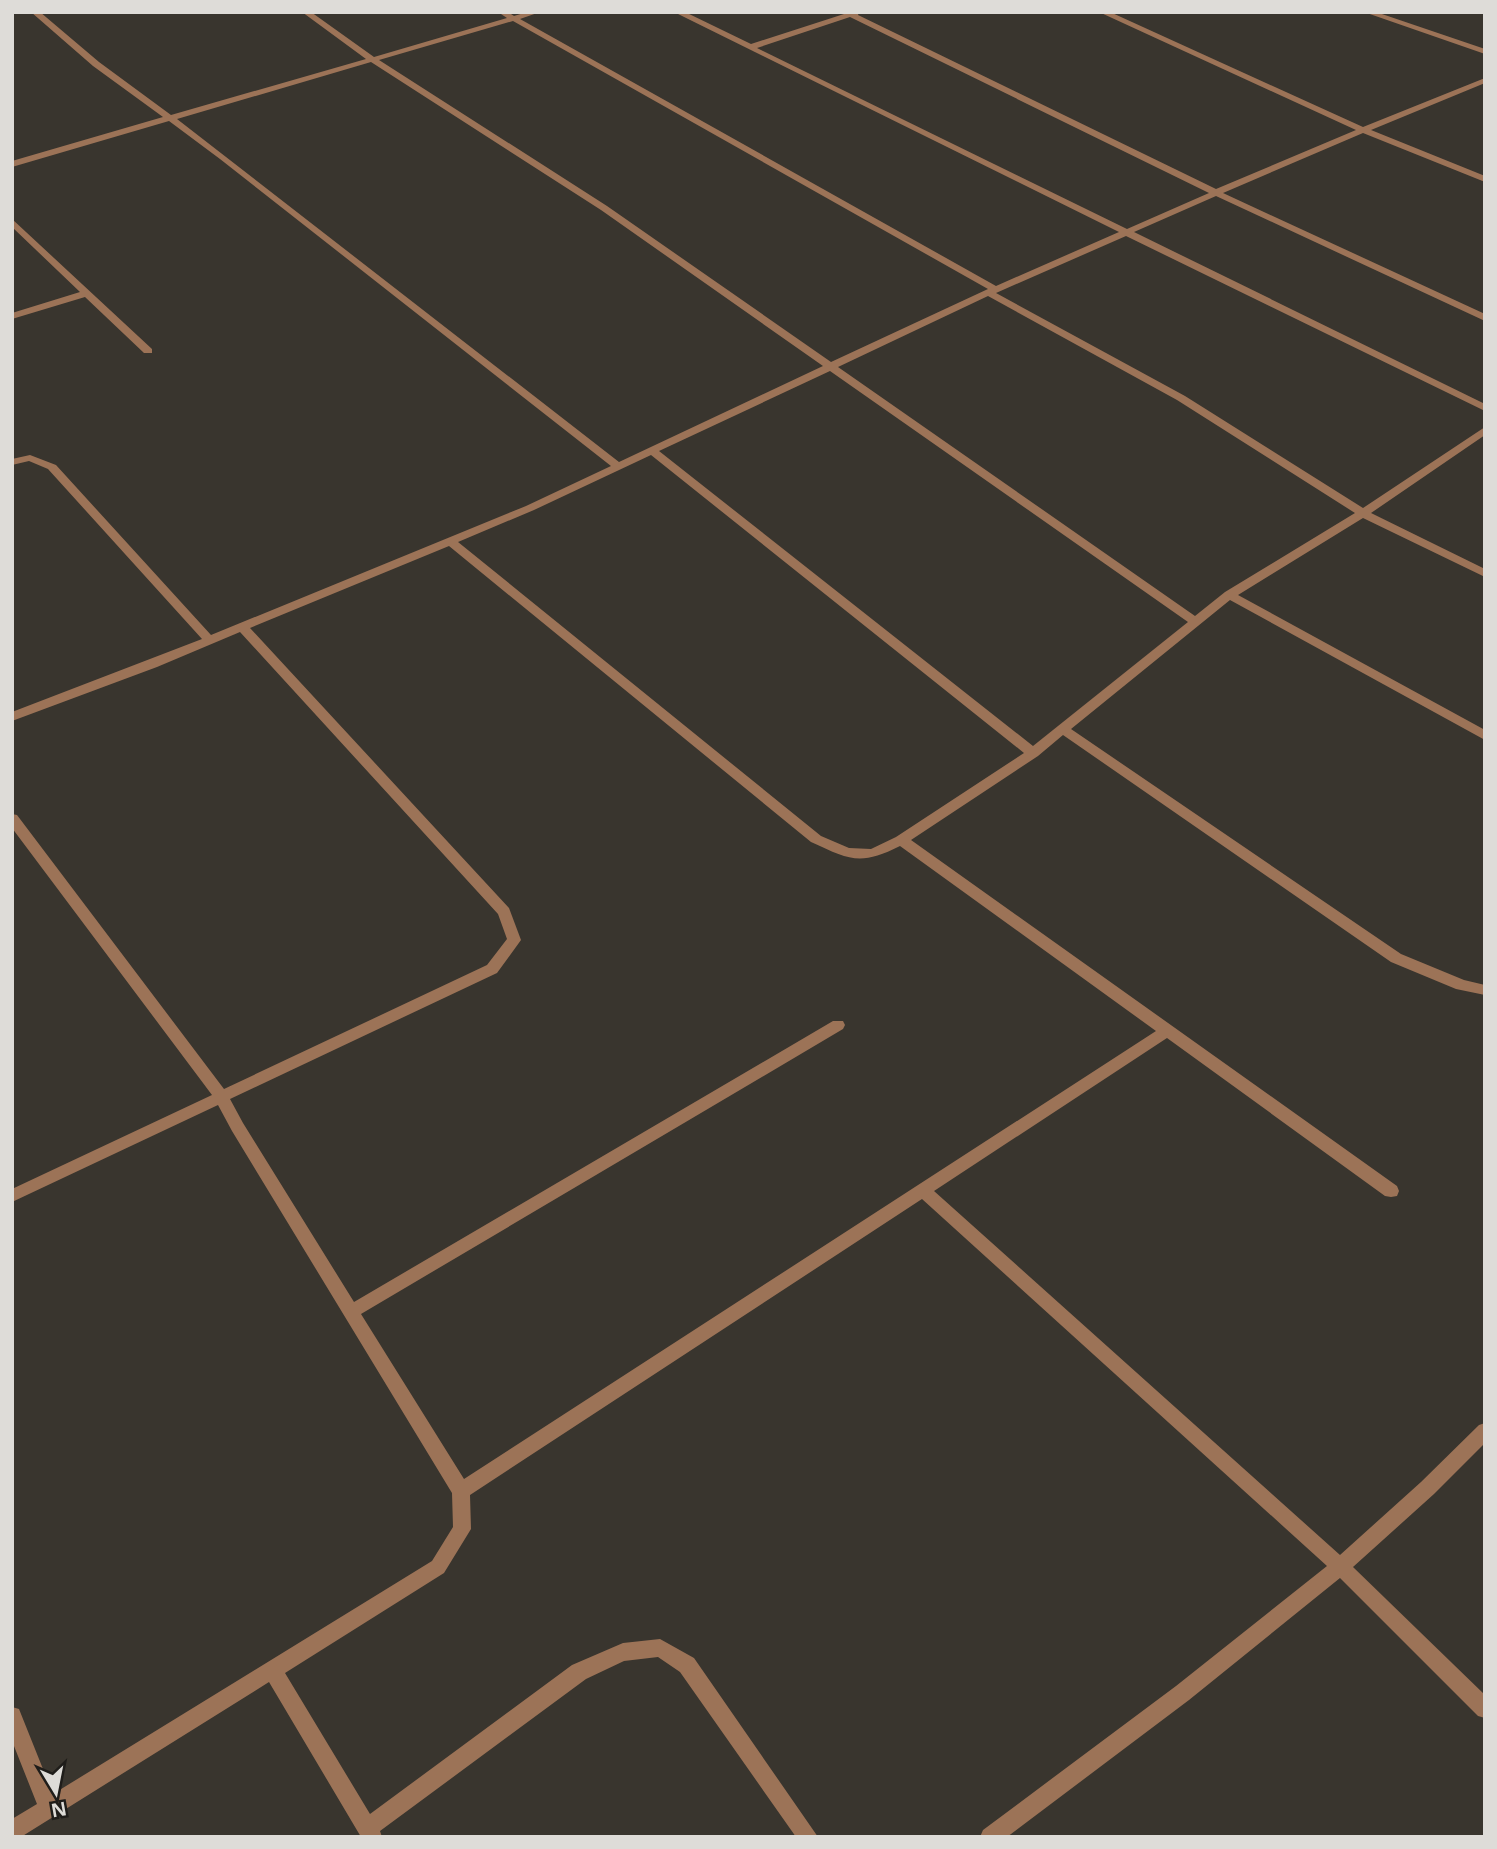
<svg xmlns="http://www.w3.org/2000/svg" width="1497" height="1849" font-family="'Noto Sans',sans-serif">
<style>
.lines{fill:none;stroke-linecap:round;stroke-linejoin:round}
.street{fill:#9c7357;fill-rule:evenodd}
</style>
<rect width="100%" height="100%" fill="#39352e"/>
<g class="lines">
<path class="street" d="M31,12h9l59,50 72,53 195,-56 -64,-47h9l63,45 133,-39 -9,-6h10l6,4 13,-4h13l-20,7 476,267 123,-54 -445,-220h11l66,32 93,-30 -3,-2h18l-1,3 358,174 140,-59 -257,-118h11l253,115 122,-49v5l-114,47 114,46v6l-122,-49 -140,60 262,121v7l-269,-125 -82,36 351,172v7l-359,-175 -130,57 189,103 178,112 122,-81v8l-114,78 114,56v8l-122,-59 -125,77 247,135v10l-255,-140 -159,129 330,225 63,26 21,5v10l-29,-6 -65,-27 -328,-227 -25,21 -127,84 486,346 2,5 -2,5 -6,1 -6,-1 -218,-158 -233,153 406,364 81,-73 58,-57 6,-2v20l-51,51 -81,73 132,128v23l-7,-2 -138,-138 -151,122 -182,137h-27l3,-7 193,-144 151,-120 -405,-367 -452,296 1,34 -27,44 -159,100 85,141 202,-149 51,-22 37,-4 34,19 124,179h-22l-116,-165 -22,-15 -34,4 -38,18 -206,152 2,6h-21l-92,-155 -248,155h-9v-18l25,-15 -25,-63v-34l7,2 34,85 379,-233 21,-34 -1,-34 -220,-362 -14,-26 -206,97v-13l200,-94 -200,-267v-14l5,1 207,274 263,-124 20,-26 -9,-25 -258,-282 -83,35 -145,54v-9l190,-73 -154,-170 -19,-8 -17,4v-6l18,-4 26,10 155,170 315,-129 85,-40 -391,-307 -51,-38 -157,46v-6l151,-44 -70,-51zM850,17l359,176 -82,36 -370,-181zM513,21l475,268 -157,73 -224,-156 -228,-146zM371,62l230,148 222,156 -204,96 -442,-343zM988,296l189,104 178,113 -130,79 -30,24 -357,-249zM830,371l358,251 -155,124 -374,-295zM651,455l373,298 -128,84 -25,12 -22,-1 -28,-12 -363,-294 76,-32zM449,546l362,296c39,18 49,24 89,4l256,185 -692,448 -103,-165 482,-285 2,-4 -2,-4h-10l-479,281 -111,-179 -13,-24 267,-126 24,-33 -12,-32 -259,-280z
M1364,12h12l109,37v5z
M12,219l140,130v4h-8l-59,-56 -73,22v-6l68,-21 -68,-65z"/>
</g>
<rect width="1497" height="1849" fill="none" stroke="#dedcd8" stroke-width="28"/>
<g transform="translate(56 1793) rotate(170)" stroke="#1f1d1a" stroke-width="5" paint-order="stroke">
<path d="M0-5L12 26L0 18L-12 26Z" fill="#dedcd8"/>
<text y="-10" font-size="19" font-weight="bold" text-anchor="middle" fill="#dedcd8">N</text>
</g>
</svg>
